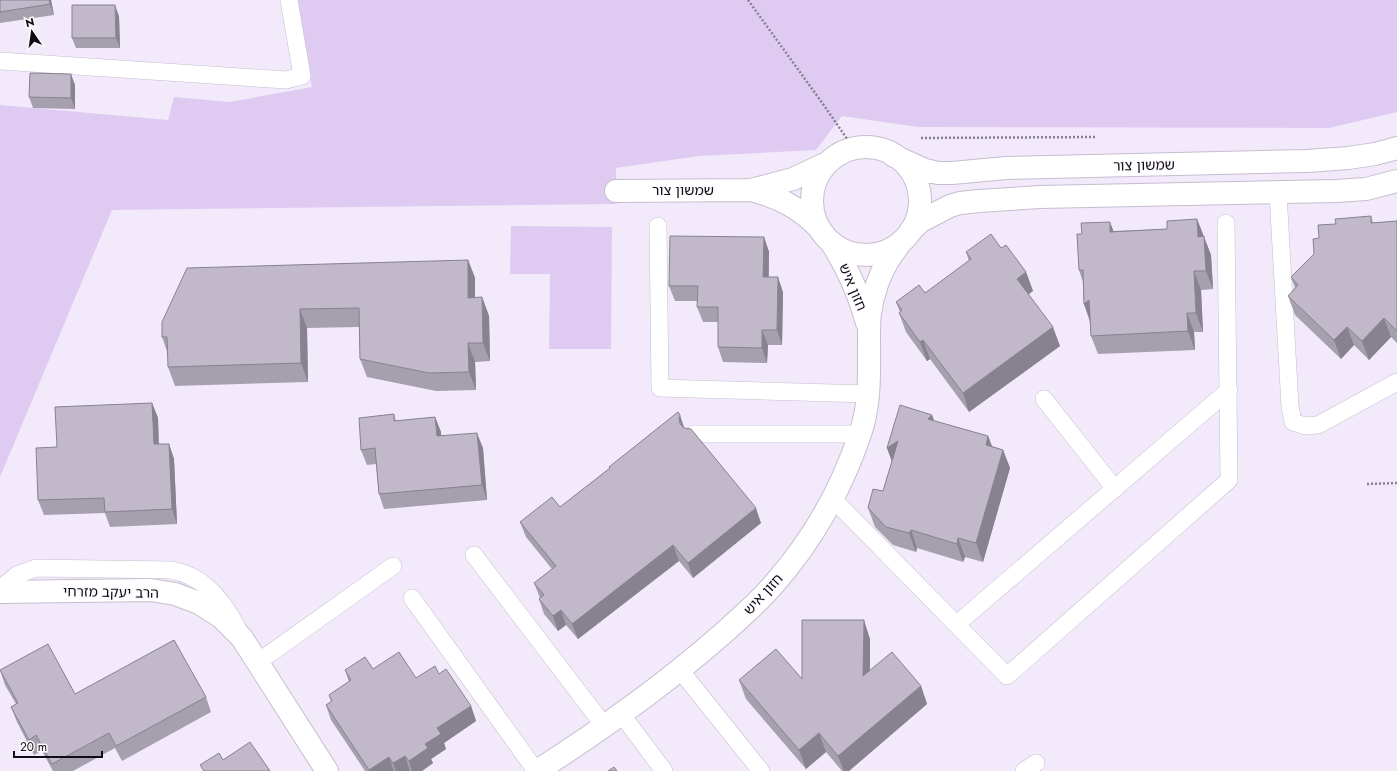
<svg xmlns="http://www.w3.org/2000/svg" width="1397" height="771" font-family="Jost,'Noto Sans Hebrew',sans-serif">
<style>
.green{fill:#dfcbf2}
.lines{fill:none;stroke-linecap:round;stroke-linejoin:round}
.lane-casing{stroke:#c6bdce;stroke-width:18}
.street-casing{stroke:#c6bdce;stroke-width:24}
.path{stroke:#85808c;stroke-width:2.5;stroke-dasharray:2 2;stroke-linecap:butt}
.lane{stroke:#fff;stroke-width:17}
.street{stroke:#fff;stroke-width:22}
.wall{fill:#a69fad}
.shaded-wall{fill:#87828d}
.building{fill:#c1b9c9;stroke:#87828d}
.labels{text-anchor:middle;dominant-baseline:central;stroke-width:3;stroke-linejoin:round;paint-order:stroke}
.street-label{font-size:14px;fill:#0f0c12;stroke:#fcfafe}
</style>
<rect width="100%" height="100%" fill="#f2eafb"/>
<path class="green" d="M295,0h1102v112l-68,16 -411,-1 -76,-11 -26,34 -117,6 -83,12 1,36 -505,6 -112,267v-372l168,15 6,-23 56,5 82,-15z
M511,226l101,1 -1,122h-62l1,-75h-40z"/>
<g class="lines">
<defs>
<path id="lane" d="M0,61l286,19 16,-4 -13,-76
M1278,193l12,213 3,16 12,4 13,-1 79,-43
M658,226l2,162 209,6
M1044,399l71,90
M694,434h167
M832,498l175,178 222,-196 -3,-257
M474,555l131,172
M0,589l17,-14 19,-7 134,2c33,5 52,29 67,57
M412,598l124,173
M957,624l272,-234
M258,662l135,-96
M680,670l81,101
M622,715l42,56
M1024,771l12,-8"/>
<path id="street" d="M812 201a54 54 0 1 1 108 0a54 54 0 1 1-108 0Z
M894,156l31,14 13,3h14l54,-5 301,-7 41,-3 27,-4 22,-6
M751,190c28,7 49,18 69,39
M616,191l135,-1 42,-11 36,-17
M911,230l10,-9 29,-15 10,-3 19,-2 61,-4 296,-6 30,-2 31,-8
M831,242c16,25 28,51 36,81
M0,592l151,-2 24,4 24,9 22,14 21,21 9,14 76,119
M537,771c64,-41 126,-85 183,-135 19,-17 38,-33 54,-52 38,-43 68,-96 86,-150 11,-31 9,-65 9,-97 0,-8 0,-16 1,-24 3,-19 9,-38 19,-54 4,-6 8,-11 12,-17"/>
</defs>
<use href="#lane" class="lane-casing"/>
<use href="#street" class="street-casing"/>
<path class="path" d="M748,0l75,104 31,45
M921,138l175,-1
M1367,484l30,-1"/>
<use href="#lane" class="lane"/>
<use href="#street" class="street"/>
</g>
<path class="wall" d="M0,0h51l3,15 -54,8z
M119,16l1,32h-44l-4,-10z
M75,85v24l-42,-1 -4,-11z
M1371,216l2,7 24,-2v122l-6,-6 -22,23 -15,-15 -13,14 -46,-44 -7,-19 7,-8 -4,-11 23,-23 5,-16 17,-14z
M1197,219l14,36 2,34 -12,1 2,42h-9l1,18 -97,4 -7,-18 -1,-14 -6,-18 -1,-22 -4,-12 34,-39 54,-2z
M764,237l5,15v25l14,15 -1,53h-14l-1,18 -44,-1 -5,-15v-25h-15l-6,-15v-6h-22l-6,-15z
M1001,248l25,24 7,19 -5,3 32,52 -91,66 -39,-53 -3,2 -21,-29 -7,-19 1,-1 -4,-10 29,-9 44,-32 -3,-9z
M468,260l7,18v20l7,-1 7,19 1,45 -15,1 1,28 -40,1 -69,-14 -7,-18 -1,-32 -52,1 1,54 -133,4 -7,-19v-13l-6,-17z
M152,403l6,15 1,26h10l5,15 3,65 -67,3 -5,-14 -61,2 -6,-15 19,-53z
M394,414l2,7 39,-4 6,15v4l42,12 4,52 -103,9 -5,-15 -3,-30 -9,1 -6,-15z
M932,415l2,6 54,15 4,10 11,4 7,18 -27,94 -18,-5 -2,5 -46,-14 -1,4 -23,-7 -18,-18 -7,-19 15,-17 9,-30 -5,-13z
M684,428l77,95 -68,55 -14,-17 -101,78 -12,-14 -8,6 -14,-17 -5,-15 1,-1 -6,-15 18,-14 -26,-32 -6,-15 40,-15 50,-39 -1,-1z
M870,639v32l51,15 6,18 -78,67h-7l-16,-19 -20,17 -60,-70 -7,-19 63,-1z
M373,669l43,9 23,-4 32,32 5,15 -32,22 2,6 -15,10 2,4 -11,8h-57l-34,-51 -5,-15 5,-3 -2,-7 20,-13 -4,-12z
M0,670l75,24 131,3 5,15 -89,49 -7,-13 -42,23h-20l-11,-20 -8,4 -17,-33 -6,-15 5,-3 -11,-19z"/>
<path class="shaded-wall" d="M49,0h2l3,15 -4,-11z
M115,5l4,11 1,32 -4,-10z
M71,74l4,11v24l-4,-11z
M1197,219l14,36 2,34 -7,-18 -8,-34z
M1110,222l7,18 -7,-8z
M764,237l5,15 -1,40 -5,-15z
M468,260l7,18v39l-7,-19z
M1194,271l7,19 2,42 -7,-19z
M1026,272l7,19 -9,7 -7,-19z
M778,277l5,15 -1,53 -5,-15z
M482,297l7,19 1,45 -7,-18z
M1089,300l2,23 -7,-19z
M300,309l7,19 1,54 -7,-19z
M1187,313l7,19 1,18 -7,-19z
M1384,318l7,19 -22,23 -7,-19z
M1053,327l7,19 -91,66 -6,-19z
M1347,327l7,18 -13,14 -7,-19z
M762,330l6,15 -1,18 -5,-15z
M923,340l7,19 -3,2 -7,-19z
M468,343l7,19 1,28 -7,-18z
M152,403l6,15 1,41 -5,-15z
M680,415l5,15 -1,4 -5,-15z
M932,415l7,19 -11,-15z
M435,417l6,15 1,19 -5,-15z
M477,433l6,15 4,52 -5,-15z
M988,436l7,19 -9,-10z
M898,441l-4,26 -7,-19z
M169,444l5,15 3,65 -5,-15z
M1003,450l7,18 -27,94 -7,-19z
M756,508l5,15 -68,55 -5,-15z
M911,530l6,18 -1,4 -7,-19z
M958,538l7,19 -2,5 -6,-18z
M673,545l6,16 -101,78 -6,-15z
M561,610l5,15 -8,6 -5,-15z
M864,620l6,19v56l-7,-19z
M921,686l6,18 -78,67h-5l-6,-15z
M471,706l5,15 -32,22 2,6 -15,10 2,4 -11,8h-10l-3,-10 16,-17 12,-16z
M819,733l7,19 -20,17 -7,-19z
M405,756l5,15h-14l-3,-8z
M389,757l5,14h-25v-1z"/>
<path class="building" d="M0,0h49l1,4 -50,8z
M72,5h43l1,33h-44z
M30,73l41,1v24l-42,-1z
M1371,216v7l26,-2v110l-13,-13 -22,23 -15,-14 -13,13 -46,-44 10,-11 -7,-8 23,-23 -1,-15 6,-1 -1,-13 18,-1 -1,-5z
M1197,219l1,18 6,-1 2,35h-12l2,42h-9l1,18 -97,5 -2,-36 -5,4 -1,-34h-4l-2,-36h5l-1,-11 29,-1v10l57,-3v-8z
M991,234l10,14 5,-3 20,27 -9,7 36,48 -90,66 -40,-53 -3,2 -21,-29 3,-3 -6,-8 23,-17 6,8 46,-34 -5,-7z
M670,236l94,1 -1,40h15l-1,53h-15v18l-44,-1v-40h-21l1,-21h-29z
M468,260v38l14,-1 1,46h-15l1,29 -40,1 -69,-14 -1,-51 -59,1 1,54 -133,4 -1,-30h-5v-15l25,-54z
M152,403l2,41h15l3,65 -67,3 -1,-14 -66,2 -2,-52 21,-1 -2,-40z
M900,405l32,10 -4,4 60,17 -2,9 17,5 -27,93 -18,-5 -1,6 -46,-14 -2,3 -23,-6 -18,-19 5,-19 10,2 15,-50 -11,7z
M678,412l2,3 -1,4 1,5 4,4 7,1 65,79 -68,55 -15,-18 -101,79 -11,-14 -8,6 -14,-17 5,-4 -10,-12 22,-17 -36,-44 32,-25 8,10 50,-39 -1,-1z
M394,414v7l41,-4 2,19 40,-3 5,52 -103,9 -4,-46 -14,2 -2,-32z
M802,620h62l-1,56 29,-24 29,34 -83,70 -19,-23 -20,17 -60,-70 37,-31 26,30z
M174,640l32,57 -90,49 -7,-13 -57,31 -16,-29 -7,5 -18,-33 7,-4 -18,-33 48,-26 27,50z
M399,652l17,26 19,-12 4,8 7,-5 25,37 -34,22 4,6 -16,10 3,4 -19,13 -4,-5 -12,7 -4,-6 -20,13 -43,-65 6,-4 -3,-6 22,-15 -6,-10 20,-13 8,12z
M250,742l20,29h-66l-4,-6 19,-12 4,7z
M614,767l3,4h-9z"/>
<g class="labels">
<g class="street-label">
<text transform="translate(1144 165) rotate(-1)">שמשון צור</text>
<text x="683" y="190">שמשון צור</text>
<text transform="translate(853 287) rotate(67)">חזון איש</text>
<text transform="translate(111 592) rotate(1)">הרב יעקב מזרחי</text>
<text transform="translate(763 594) rotate(-47)">חזון איש</text>
</g>
</g>
<g transform="translate(32 32) rotate(347)" stroke="#fcfafe" stroke-width="3" paint-order="stroke">
<path d="M0-3L7 15L0 10L-7 15Z" fill="#0f0c12"/>
<text y="-6" font-size="11" font-weight="bold" text-anchor="middle" fill="#0f0c12">N</text>
</g>
<path d="M14 751v6h88v-6" fill="none" stroke="#0f0c12" stroke-width="2"/>
<text x="20" y="751" font-size="12" fill="#0f0c12" stroke="#fcfafe" stroke-width="3" paint-order="stroke">20 m</text>
</svg>
